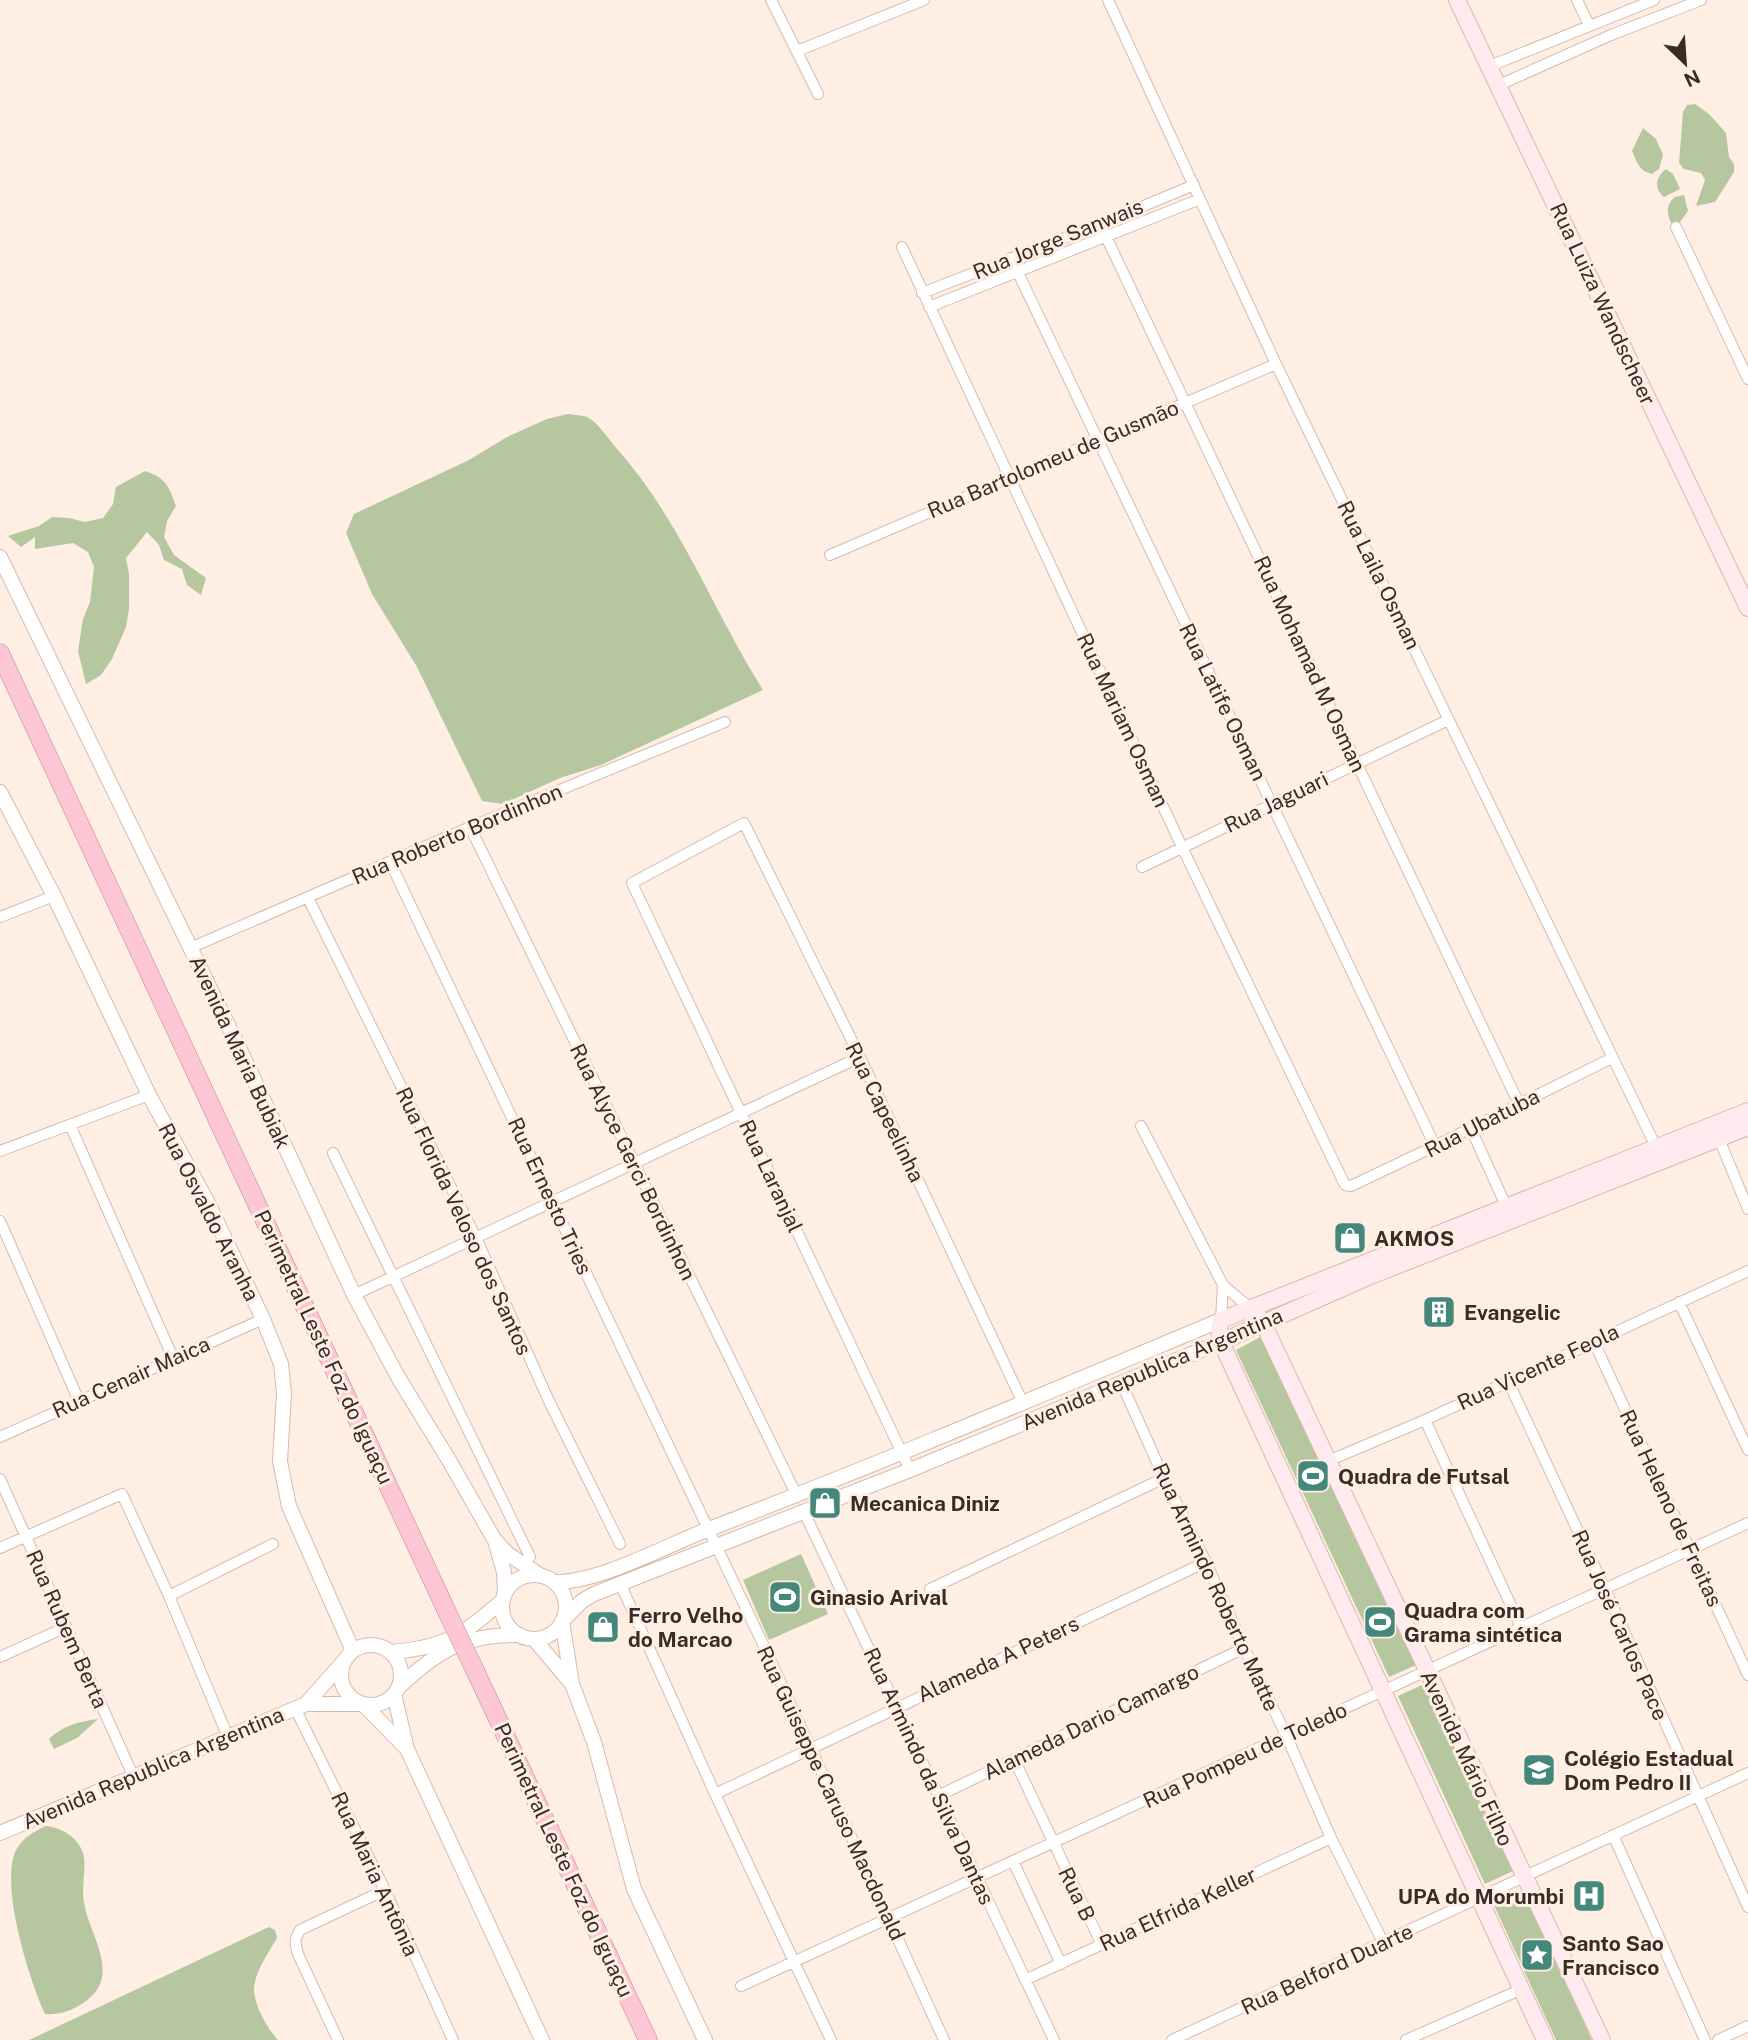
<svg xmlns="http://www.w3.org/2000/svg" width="1748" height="2040" font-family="'Public Sans',sans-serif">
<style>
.green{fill:#b6c7a0}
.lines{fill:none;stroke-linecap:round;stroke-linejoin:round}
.minor-casing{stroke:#d6bbab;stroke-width:12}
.tertiary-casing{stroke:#d6bbab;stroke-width:16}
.secondary-casing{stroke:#d6bbab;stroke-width:18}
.trunk-casing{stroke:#b78791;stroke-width:19}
.minor{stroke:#fff;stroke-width:10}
.tertiary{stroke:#fff;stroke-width:14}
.secondary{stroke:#feeaef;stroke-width:16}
.trunk{stroke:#fcc6d4;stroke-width:18}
.trunk-bridge-casing{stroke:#b78791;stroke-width:19;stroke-linecap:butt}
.trunk-bridge{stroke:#fcc6d4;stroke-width:18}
.labels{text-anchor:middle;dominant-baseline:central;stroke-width:6;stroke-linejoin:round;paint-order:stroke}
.street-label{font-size:21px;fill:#372d26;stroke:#feeee3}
.poi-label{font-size:21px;font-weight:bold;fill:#372d26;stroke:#feeee3;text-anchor:start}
</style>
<rect width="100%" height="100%" fill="#feeee3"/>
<path class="green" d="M1695,104l14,10 17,19 3,24 5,7v8l-19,30 -19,4 9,-26 -4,-7 -17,-4 -5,-6 4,-51 4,-7z
M1643,128l13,11 7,16 -4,14 -7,5c-13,-3 -15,-12 -20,-23z
M1666,169l7,5 7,15 -16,8c-11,-9 -8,-20 2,-28z
M1684,195l4,16 -8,11 -8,3c-5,-10 -7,-20 3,-28z
M568,414c6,1 15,1 21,4 11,7 20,22 29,32 63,71 95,161 145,240l-162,75 -41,13 -57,26 -21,-3 -65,-134 -45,-73 -26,-61 8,-19 115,-54 38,-23 40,-18z
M145,471c21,7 24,15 31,35l-9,15 -3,16 10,18 32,23 -5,17 -14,-10 -5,-16 -18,-9 -5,-15 -12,-13 -21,26 3,16v35l-3,18 -14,32 -11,16 -15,9 -8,-33 5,-32 7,-17 4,-35 -6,-15 -15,-9 -38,6v-12l-14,10 -13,-11 31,-10 13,-9 17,1 16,4 18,-4 10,-14 3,-17z
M1262,1336l154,329 -27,12 -153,-327z
M801,1554l27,60 -59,26 -26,-60z
M1424,1684l89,187 -28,13 -87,-188z
M98,1719l-21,19 -23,11 -5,-10c13,-13 31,-18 49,-20z
M45,1826c16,1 33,11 38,27 4,12 -2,35 1,49 5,33 38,73 2,99 -12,9 -26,14 -41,13 -16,-35 -43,-122 -31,-159 5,-15 18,-22 31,-29z
M1522,1889l70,151h-36l-63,-137z
M269,1927l6,3 2,8c-8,14 -23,35 -23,52 1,17 13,38 24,50h-249z"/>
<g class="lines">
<defs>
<path id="minor" d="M771,0l47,94
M1108,0l168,364 383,789
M1577,0l12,25
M797,51l127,-51
M1490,66l164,-66
M1499,85l112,-50 90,-35
M1100,224l419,880
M1676,227l72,152
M902,247l280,600 163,338 6,1 84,-40 177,-88
M1011,258l424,888
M922,293l178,-69 94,-39
M929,307l271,-108
M830,555l446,-191
M470,827l327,669
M390,862l374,784 180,394
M1142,867l306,-147
M308,898l168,340 72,161 72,145
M0,917l54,-21
M190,948l280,-121 255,-105
M70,1125l103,233
M1141,1126l82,159 27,23
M1471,1129l36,79
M1717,1134l31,75
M0,1151l149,-56
M333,1153l197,404
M0,1221l79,180
M354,1295l506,-238
M1679,1302l69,148
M1221,1320l2,-35
M1594,1342l154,333
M1508,1381l97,208 143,318
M1121,1382l43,96 42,84 38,86 42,87 45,103 52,104
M1425,1420l96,207
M0,1437l263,-118
M1328,1461l97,-41 323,-149
M910,1470l-278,-587 112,-60 116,234 163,346
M0,1479l134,299
M804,1512l250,528
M0,1548l122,-54 47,102 59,141
M620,1583l95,211 116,246
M930,1589l234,-111
M169,1596l104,-52
M0,1657l66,-30
M295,1708l90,182 68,150
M1014,1759l88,186
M715,1794l491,-232
M938,1796l306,-148
M1613,1835l92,205
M1013,1861l48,103
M1025,1980l306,-142
M741,1986l1007,-463
M338,2040l-40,-86c-3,-10 -4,-15 2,-24l85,-40
M1172,2040l576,-267
M1406,2040l116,-51
M1718,2040l30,-14"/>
<path id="tertiary" d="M0,557l244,501 110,237 44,82 52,85 44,77 14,15 33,22
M0,792l54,104 95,199 59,108 55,116 18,45 3,29 -4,68 9,45 64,145
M496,1544l8,28 1,21
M502 1607a32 32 0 1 1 64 0a32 32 0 1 1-64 0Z
M554,1582c45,1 111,-36 155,-53 172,-66 342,-138 512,-209
M534,1639l38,45
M341 1675a30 30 0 1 1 60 0a30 30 0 1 1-60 0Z
M390,1652c55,-4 73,-17 113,-52
M398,1688c39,-37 66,-54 122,-53
M394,1694l13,55 135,291
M306,1704h57l44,45
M0,1833l306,-129 38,-43
M705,2040l-71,-151 -40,-147 -22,-58 -10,-63 20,-20 12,-7 316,-124 311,-128"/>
<path id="secondary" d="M1457,0l291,608
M1250,1308l6,5 7,10 339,717
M1221,1342l147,-65 380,-150
M1545,2040l-324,-698 -2,-13 2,-9 527,-209"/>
<path id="trunk" d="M0,653l448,961
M472,1664l176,376"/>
</defs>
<use href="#minor" class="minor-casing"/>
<use href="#tertiary" class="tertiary-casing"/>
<use href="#secondary" class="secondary-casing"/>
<use href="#trunk" class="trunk-casing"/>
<use href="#minor" class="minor"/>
<use href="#tertiary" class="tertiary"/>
<use href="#secondary" class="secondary"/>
<use href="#trunk" class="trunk"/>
<defs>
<path id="trunk-bridge" d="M448,1614l24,50"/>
</defs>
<use href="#trunk-bridge" class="trunk-bridge-casing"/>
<use href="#trunk-bridge" class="trunk-bridge"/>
</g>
<defs>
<symbol id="shop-square" viewBox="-11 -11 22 22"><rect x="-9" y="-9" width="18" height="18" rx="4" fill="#44877b" stroke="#feeee3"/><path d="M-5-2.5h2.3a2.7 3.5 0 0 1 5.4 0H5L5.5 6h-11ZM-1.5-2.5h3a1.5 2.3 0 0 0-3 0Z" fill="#fff"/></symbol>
<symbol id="building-square" viewBox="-11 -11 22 22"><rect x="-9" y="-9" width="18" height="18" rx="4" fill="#44877b" stroke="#feeee3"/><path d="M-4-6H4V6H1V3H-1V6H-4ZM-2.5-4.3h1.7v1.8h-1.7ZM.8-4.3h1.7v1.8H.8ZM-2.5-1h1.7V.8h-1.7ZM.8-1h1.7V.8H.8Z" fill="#fff"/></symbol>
<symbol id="stadium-square" viewBox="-11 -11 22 22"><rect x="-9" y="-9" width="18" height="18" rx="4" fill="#44877b" stroke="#feeee3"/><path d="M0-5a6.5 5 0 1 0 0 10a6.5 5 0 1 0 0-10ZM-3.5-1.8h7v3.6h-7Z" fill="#fff"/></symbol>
<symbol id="school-square" viewBox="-11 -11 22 22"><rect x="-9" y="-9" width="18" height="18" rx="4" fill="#44877b" stroke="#feeee3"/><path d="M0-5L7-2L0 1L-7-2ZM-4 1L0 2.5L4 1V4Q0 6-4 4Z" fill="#fff"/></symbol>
<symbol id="hospital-square" viewBox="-11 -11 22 22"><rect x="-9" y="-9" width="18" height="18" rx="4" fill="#44877b" stroke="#feeee3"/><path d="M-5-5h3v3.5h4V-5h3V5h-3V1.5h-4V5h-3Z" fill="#fff"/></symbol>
<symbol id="sight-square" viewBox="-11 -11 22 22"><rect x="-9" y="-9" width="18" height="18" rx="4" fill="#44877b" stroke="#feeee3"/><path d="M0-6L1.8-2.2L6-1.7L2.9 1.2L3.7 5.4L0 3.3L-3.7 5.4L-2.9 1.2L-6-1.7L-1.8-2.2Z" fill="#fff"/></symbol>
</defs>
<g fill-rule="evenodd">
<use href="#shop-square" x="1331" y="1219" width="38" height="38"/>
<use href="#building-square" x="1420" y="1293" width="38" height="38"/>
<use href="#stadium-square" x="1294" y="1457" width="38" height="38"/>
<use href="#shop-square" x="806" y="1484" width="38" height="38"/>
<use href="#stadium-square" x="766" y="1578" width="38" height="38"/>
<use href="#stadium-square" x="1361" y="1603" width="38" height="38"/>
<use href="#shop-square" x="584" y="1608" width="38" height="38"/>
<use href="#school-square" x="1520" y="1751" width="38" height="38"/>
<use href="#hospital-square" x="1570" y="1877" width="38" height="38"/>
<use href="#sight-square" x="1518" y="1936" width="38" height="38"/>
</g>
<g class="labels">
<g class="street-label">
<text transform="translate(1058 239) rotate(-22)">Rua Jorge Sanwais</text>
<text transform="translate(1603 304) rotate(65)">Rua Luiza Wandscheer</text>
<text transform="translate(1053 459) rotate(-23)">Rua Bartolomeu de Gusmão</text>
<text transform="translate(1379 575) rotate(64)">Rua Laila Osman</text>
<text transform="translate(1310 664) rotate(65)">Rua Mohamad M Osman</text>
<text transform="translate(1223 702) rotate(64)">Rua Latife Osman</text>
<text transform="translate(1123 720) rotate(65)">Rua Mariam Osman</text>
<text transform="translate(1276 802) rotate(-26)">Rua Jaguari</text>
<text transform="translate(457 834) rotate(-23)">Rua Roberto Bordinhon</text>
<text transform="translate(240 1052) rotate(65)">Avenida Maria Bubiak</text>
<text transform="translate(885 1112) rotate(64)">Rua Capeelinha</text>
<text transform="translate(1482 1123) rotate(-27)">Rua Ubatuba</text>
<text transform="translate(633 1162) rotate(64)">Rua Alyce Gerci Bordinhon</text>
<text transform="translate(771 1176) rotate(65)">Rua Laranjal</text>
<text transform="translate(550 1196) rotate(65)">Rua Ernesto Tries</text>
<text transform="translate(209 1212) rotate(63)">Rua Osvaldo Aranha</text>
<text transform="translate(464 1221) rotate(65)">Rua Florida Veloso dos Santos</text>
<text transform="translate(324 1347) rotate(65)">Perimetral Leste Foz do Iguaçu</text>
<text transform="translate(1538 1367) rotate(-25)">Rua Vicente Feola</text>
<text transform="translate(1152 1369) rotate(-23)">Avenida Republica Argentina</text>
<text transform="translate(131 1377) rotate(-24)">Rua Cenair Maica</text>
<text transform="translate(1671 1508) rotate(65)">Rua Heleno de Freitas</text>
<text transform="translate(1216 1587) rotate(65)">Rua Armindo Roberto Matte</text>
<text transform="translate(1620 1625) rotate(66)">Rua José Carlos Pace</text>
<text transform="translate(67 1629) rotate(66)">Rua Rubem Berta</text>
<text transform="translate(998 1659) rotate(-25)">Alameda A Peters</text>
<text transform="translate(1091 1722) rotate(-26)">Alameda Dario Camargo</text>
<text transform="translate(1245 1755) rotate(-25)">Rua Pompeu de Toledo</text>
<text transform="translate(1467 1758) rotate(65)">Avenida Mário Filho</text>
<text transform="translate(153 1768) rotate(-23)">Avenida Republica Argentina</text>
<text transform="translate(929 1776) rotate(65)">Rua Armindo da Silva Dantas</text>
<text transform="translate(831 1793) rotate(65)">Rua Guiseppe Caruso Macdonald</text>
<text transform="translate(564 1860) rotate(65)">Perimetral Leste Foz do Iguaçu</text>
<text transform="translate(375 1874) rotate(65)">Rua Maria Antônia</text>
<text transform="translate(1077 1894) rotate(64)">Rua B</text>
<text transform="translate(1178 1909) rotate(-25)">Rua Elfrida Keller</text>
<text transform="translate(1327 1969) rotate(-25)">Rua Belford Duarte</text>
</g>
<g class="poi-label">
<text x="1374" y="1238">AKMOS</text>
<text x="1464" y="1312">Evangelic</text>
<text x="1338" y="1476">Quadra de Futsal</text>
<text x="850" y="1503">Mecanica Diniz</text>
<text x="810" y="1597">Ginasio Arival</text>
<text x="1404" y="1610">Quadra com<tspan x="1404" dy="24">Grama sintética</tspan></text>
<text x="628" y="1615">Ferro Velho<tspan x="628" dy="24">do Marcao</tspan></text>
<text x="1564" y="1758">Colégio Estadual<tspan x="1564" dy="24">Dom Pedro II</tspan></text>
<text x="1564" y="1896" text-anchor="end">UPA do Morumbi</text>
<text x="1562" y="1943">Santo Sao<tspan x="1562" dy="24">Francisco</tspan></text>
</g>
</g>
<g transform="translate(1685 63) rotate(155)" stroke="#feeee3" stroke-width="5" paint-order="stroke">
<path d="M0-5L12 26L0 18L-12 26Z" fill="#372d26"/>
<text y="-10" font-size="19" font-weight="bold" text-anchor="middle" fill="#372d26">N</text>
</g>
</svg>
